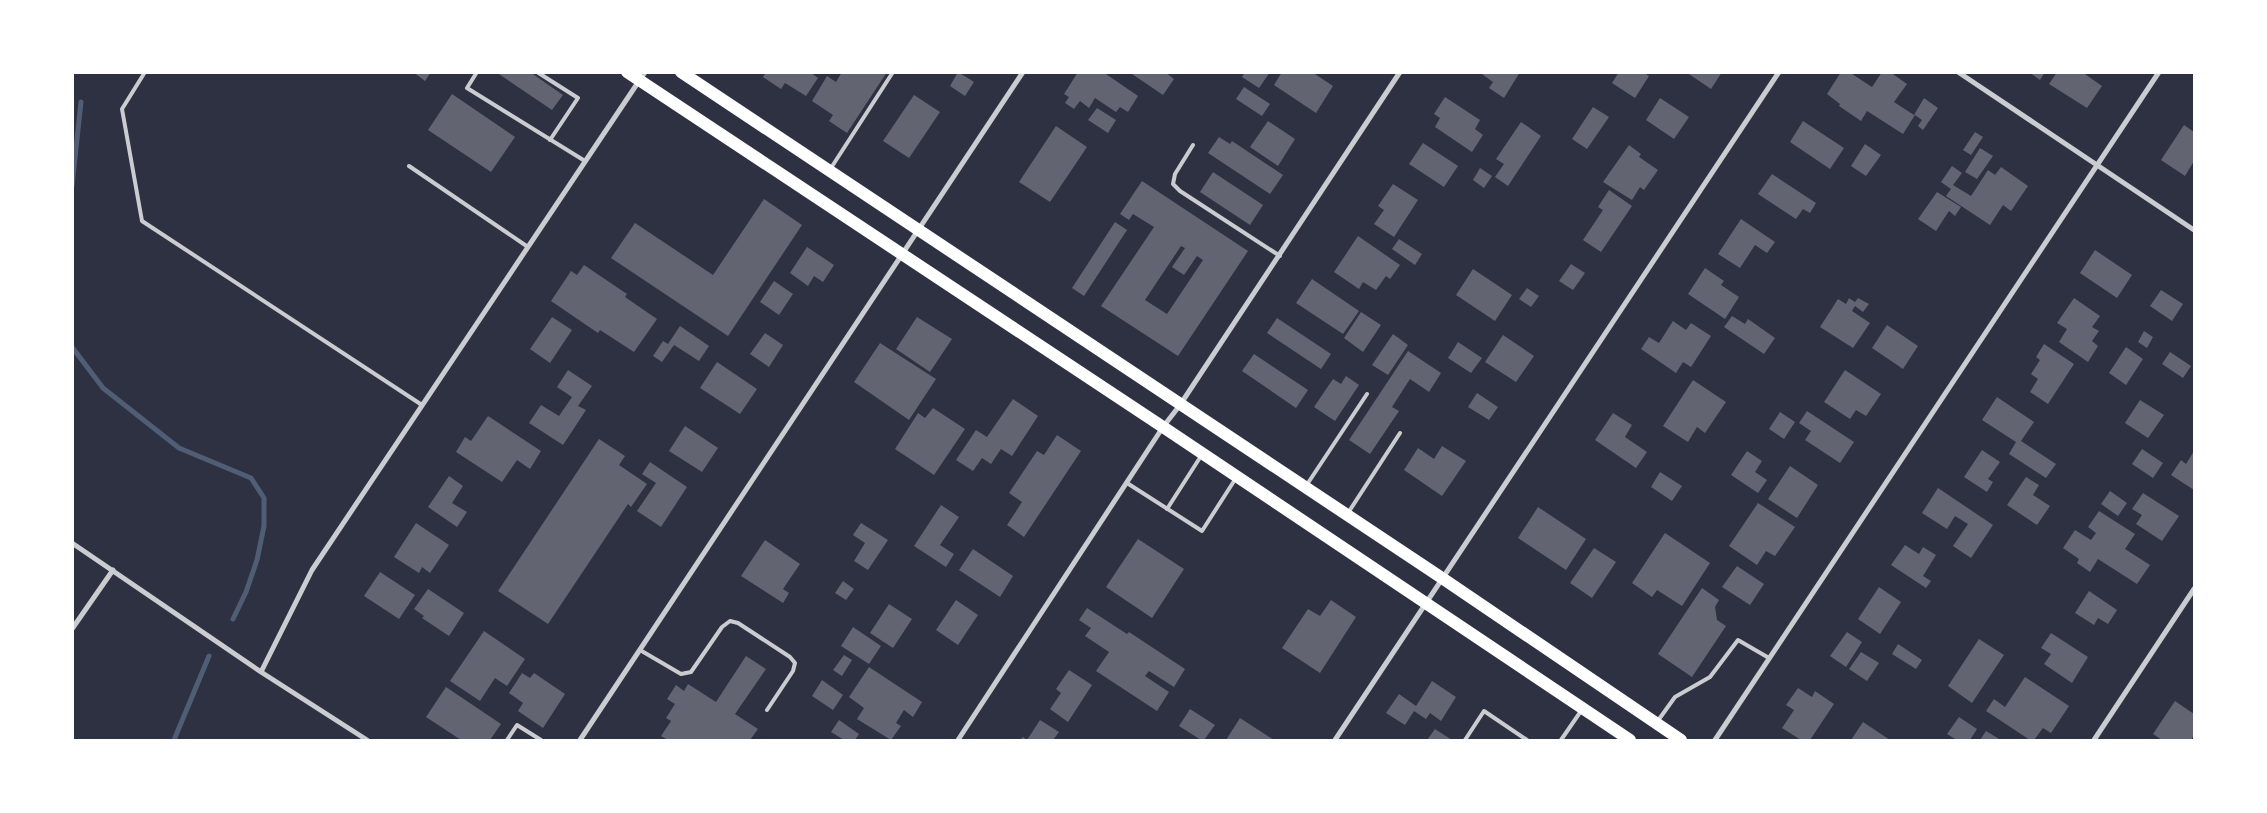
<svg xmlns="http://www.w3.org/2000/svg" width="2267" height="813" font-family="Lora,serif">
<style>
.lines{fill:none;stroke-linecap:round;stroke-linejoin:round}
.stream{stroke:#4f5d75;stroke-width:5}
.building{fill:#626471;fill-rule:evenodd}
.service{stroke:#caccd0;stroke-width:4}
.minor{stroke:#caccd0;stroke-width:5}
.primary{stroke:#fff;stroke-width:12}
</style>
<rect width="100%" height="100%" fill="#2d3142"/>
<g class="lines">
<path class="stream" d="M72,186l9,-84
M72,347l31,41 76,60 72,30 13,20v28l-7,34 -11,32 -13,27
M174,740l35,-84"/>
</g>
<path class="building" d="M413,72h18l-6,9z
M496,72h34l33,23 -11,15z
M766,72h44l8,6 -12,18 -21,-13 -4,6 -18,-12z
M842,72h45l-40,61 -18,-12 4,-6 -21,-14 15,-25 9,6z
M958,72l16,10 -9,14 -15,-10z
M1078,72h25l35,24 -10,16 -8,-5 -4,5 -21,-14 -6,10 -9,-7 -6,8 -9,-6 4,-6 -5,-3z
M1129,72h36l9,7 -11,16z
M1245,72h25l-11,16 -17,-11z
M1282,72h30l21,14 -17,27 -42,-28z
M1479,72h41l-16,26 -15,-10 4,-6z
M1619,72h24l6,4 -14,22 -23,-15z
M1686,72h36l-11,17z
M1841,72h8l23,15 10,-15h8l17,12 -13,18 20,13 10,-17 14,10 -15,22 -5,-4 4,-6 -7,-5 -12,19 -36,-23 -6,10 -22,-15 1,-2 -13,-10z
M2029,72h16l-5,8z
M2057,72h25l20,14 -15,22 -38,-24z
M1244,87l26,17 -8,12 -26,-17z
M452,94l63,43 -24,35 -63,-42z
M914,95l26,17 -31,46 -26,-17z
M1445,97l35,23 -5,9 8,6 -11,17 -37,-25 5,-9 -6,-4z
M1660,98l29,19 -15,22 -28,-19z
M1593,107l16,10 -22,32 -15,-10z
M1097,108l19,12 -8,13 -20,-13z
M1268,121l27,18 -17,27 -28,-19z
M1803,121l41,27 -14,21 -40,-27z
M1521,122l20,14 -33,50 -13,-9 9,-13 -8,-5z
M2184,125l10,7v29l-9,15 -24,-16z
M1056,126l31,21 -37,55 -31,-20z
M1975,132l8,5 -12,18 -8,-5z
M1219,137l11,7 2,-3 51,34 -13,19 -62,-41z
M1423,143l35,23 -14,21 -35,-23z
M1865,144l16,11 -15,21 -15,-10z
M1629,145l12,9 -2,3 19,13 -14,20 -4,-3 -8,13 -29,-18z
M1980,148l13,8 -16,23 -12,-7z
M1952,166l10,7 -9,12 18,11 17,-26 7,5 6,-8 27,19 -17,25 -8,-6 -13,20 -44,-29 5,-7 -10,-7z
M1480,168l12,8 -8,12 -11,-8z
M1213,172l50,33 -13,20 -50,-33z
M1772,174l44,29 -6,10 -7,-4 -7,10 -38,-25z
M1142,181l106,70 -70,105 -77,-50 53,-79 -21,-13 -4,6 -9,-6zM1181,246l4,2 -13,19 12,8 13,-19 6,4 -36,54 -22,-14z
M1393,184l25,16 -24,37 -20,-13 10,-14 -6,-4z
M1609,190l23,16 -31,46 -18,-12 20,-30 -5,-3z
M1937,192l24,15 -6,9 -6,-5 -13,20 -18,-12z
M764,199l38,26 -74,111 -117,-78 24,-35 78,52z
M1741,219l34,23 -8,11 -12,-8 -15,23 -22,-14z
M1115,222l12,8 -43,66 -12,-8z
M1358,236l42,29 -10,14 -4,-3 -10,14 -13,-8 -4,7 -25,-17z
M1399,239l23,15 -7,11 -23,-16z
M807,247l27,18 -11,17 -9,-6 -6,10 -18,-13z
M2095,250l37,25 -15,23 -37,-25z
M1571,264l14,9 -12,17 -14,-9z
M584,265l43,29 -2,3 32,22 -23,33 -34,-22 -2,3 -47,-32 20,-30 6,4z
M1705,268l19,13 -3,4 18,12 -14,22 -37,-25z
M1473,269l39,26 -17,26 -39,-26z
M1312,279l47,32 -16,23 -47,-31z
M774,281l19,13 -14,21 -19,-13z
M1527,288l12,8 -8,11 -12,-8z
M2161,290l22,14 -11,17 -22,-15z
M1849,298l6,4 3,-4 11,6 -6,8 -8,-6 -3,5 18,12 -17,25 -33,-21 18,-28 8,5z
M2074,298l26,18 -8,11 7,4 -7,10 6,5 -10,16 -29,-20 8,-13 -10,-6z
M1361,312l20,13 -18,27 -19,-14z
M1732,316l13,8 3,-5 27,19 -11,16 -40,-27z
M552,317l20,13 -22,33 -20,-14z
M917,317l35,22 -22,33 -34,-23z
M1277,318l54,36 -10,15 -54,-36z
M1673,321l13,9 5,-7 20,13 -20,31 -8,-5 -7,11 -35,-24 8,-12 10,6z
M1887,325l31,21 -15,23 -31,-21z
M680,326l29,20 -10,15 -25,-16 -12,17 -9,-6 10,-15 5,3z
M2144,331l9,6 -6,11 -9,-6z
M765,333l18,12 -14,22 -19,-13z
M1393,334l15,11 -20,30 -16,-10z
M1503,335l31,21 -18,26 -31,-20z
M1458,342l24,16 -11,15 -23,-15z
M880,343l56,36 -27,41 -55,-38z
M2044,344l30,20 -26,40 -18,-12 8,-13 -7,-5 9,-14 -4,-3z
M2126,347l17,12 -17,26 -17,-12z
M1408,351l33,22 -12,19 -19,-13 -18,28 7,4 -29,43 -21,-14z
M2170,352l21,14 -8,12 -21,-14z
M1254,354l54,36 -12,18 -54,-37z
M717,362l40,27 -17,25 -40,-26z
M568,370l24,16 -14,20 8,4 -23,35 -34,-22 12,-18 18,11 13,-19 -15,-10z
M1845,370l36,24 -15,22 -10,-6 -6,9 -26,-17z
M1346,376l13,9 -24,36 -21,-14 19,-28 8,5z
M1693,380l33,22 -21,31 -8,-6 -9,15 -25,-16z
M1477,393l21,14 -9,13 -21,-13z
M1997,397l37,25 -13,19 35,23 -10,14 -37,-24 7,-12 -34,-22z
M1013,399l25,17 -26,40 -11,-7 -10,15 -9,-6 -9,13 -17,-11 20,-30 11,7z
M2140,400l24,15 -16,23 -23,-15z
M933,408l32,21 -31,46 -39,-26 23,-36 7,5z
M1807,411l47,31 -14,21 -35,-23 6,-9 -12,-8z
M1780,412l15,10 -11,17 -15,-10z
M1613,413l19,12 -7,12 22,15 -11,16 -41,-28z
M488,416l53,35 -11,18 -13,-9 -15,22 -46,-30 9,-15 6,4z
M685,426l33,22 -16,24 -33,-21z
M1057,435l24,16 -57,86 -17,-12 15,-23 -13,-9 28,-42 7,4z
M599,439l26,17 -6,9 28,19 -16,23 -3,-3 -80,120 -50,-33z
M1442,446l24,15 -24,35 -38,-26 14,-22 16,11z
M2142,449l21,14 -10,15 -21,-14z
M1982,450l18,12 -12,17 5,3 -6,10 -23,-15z
M1747,451l15,10 -7,11 12,8 -9,13 -27,-18z
M2194,451v39l-23,-15 10,-15 5,4z
M650,462l37,25 -26,40 -24,-16 19,-28 -14,-9z
M1790,466l28,19 -21,33 -29,-19z
M1660,472l22,14 -10,15 -21,-14z
M449,476l14,10 -11,17 15,9 -10,15 -29,-20z
M2026,477l13,8 -6,10 17,11 -13,19 -30,-20z
M1938,488l55,37 -22,33 -18,-12 15,-22 -13,-8 -8,13 -25,-16z
M2110,491l17,12 -9,13 -17,-12z
M2143,493l36,23 -17,25 -26,-17 6,-9 -10,-6z
M1758,503l37,24 -20,29 -9,-5 -9,14 -28,-19z
M941,505l18,12 -19,28 14,9 -8,13 -32,-21z
M1538,507l48,32 -20,31 -48,-32z
M2099,511l36,23 -10,15 25,16 -13,19 -39,-25 -8,13 -13,-9 2,-4 -16,-11 12,-18 16,10 5,-7 -8,-6z
M416,523l33,22 -19,28 -8,-6 -3,6 -25,-16z
M861,523l27,17 -20,30 -14,-9 11,-18 -12,-8z
M1665,533l45,30 -28,43 -25,-16 -5,7 -20,-14z
M1138,539l46,30 -32,49 -46,-31z
M765,540l35,24 -17,25 6,4 -6,10 -42,-27z
M1905,545l14,9 4,-7 13,8 -13,21 8,5 -5,7 -35,-23z
M1594,548l22,14 -24,36 -22,-15z
M973,549l40,27 -13,21 -41,-27z
M1737,566l27,18 -14,21 -28,-18z
M380,572l35,23 -16,24 -35,-23z
M843,581l11,8 -8,11 -11,-7z
M1879,587l22,15 -21,32 -22,-15z
M1702,588l17,12 -4,7 2,13 9,6 -34,51 -34,-23z
M428,589l36,24 -15,23 -27,-18 2,-2 -10,-7z
M2089,591l28,19 -9,14 -10,-6 -4,7 -19,-12z
M956,600l22,15 -20,30 -22,-15z
M1331,600l25,17 -36,56 -38,-25 26,-39 12,7z
M889,604l23,15 -19,29 -23,-15z
M1087,608l40,26 2,-2 56,37 -11,18 -25,-16 -4,5 24,16 -12,19 -61,-40 13,-19 -24,-16 6,-8 -12,-8z
M853,627l28,19 -12,18 -28,-18z
M484,631l41,28 -18,27 -12,-8 -15,23 -30,-20z
M1847,632l15,10 -16,25 -16,-11z
M2051,633l37,24 -16,26 -28,-19 7,-10 -10,-6z
M1979,639l25,16 -32,48 -24,-17z
M1898,644l24,16 -6,9 -24,-15z
M1861,652l18,11 -12,18 -18,-12z
M844,655l8,5 -10,16 -9,-6z
M746,656l20,13 -31,45 23,15 -8,11h-82l-7,-4 10,-15 -5,-3 9,-14 -8,-5 9,-14 8,6 4,-7 28,18z
M869,667l53,35 -9,15 -9,-7 -8,13 5,3 -10,14 -34,-21 7,-11 -15,-11z
M1069,670l23,15 -24,37 -18,-13 11,-16 -5,-4z
M522,673l8,5 4,-5 31,21 -22,34 -25,-17 5,-8 -14,-10z
M2025,677l44,29 -18,27 -8,-5 -9,12h-4l-44,-29 8,-12 11,8z
M822,680l21,15 -10,15 -21,-14z
M1432,681l24,16 -15,24 -11,-8 -4,6 -12,-8 -9,14 -19,-12 13,-19 17,12z
M446,687l55,37 -11,16h-29l-35,-23z
M1798,688l14,9 3,-6 19,13 -24,36h-9l-19,-12 12,-18 -8,-5z
M2175,701l19,13v21l-3,5h-29l-9,-6z
M1190,709l25,16 -11,15h-3l-22,-14z
M1959,717l18,12 -7,11h-13l-10,-6z
M1240,718l34,22h-48z
M839,720l20,14 -4,6h-11l-13,-8z
M1040,720l19,12 -6,8h-33l3,-3 4,3z
M1863,722l27,18h-39z
M1435,729l17,11h-25z
M1986,731l15,9h-21z"/>
<g class="lines">
<path class="service" d="M145,72l-23,37 20,112 280,184
M477,72l-10,16 118,73
M537,72l41,26 -28,42
M1193,145l-18,29 -2,10 7,7 100,65
M409,166l119,81
M831,168l62,-96
M1127,483l75,48 34,-53
M1306,486l61,-92
M1167,509l34,-53
M1348,513l52,-80
M640,650l41,24 10,-2 31,-45 8,-6 8,2 52,34 5,6 -2,8 -26,39
M1657,722l18,-25 35,-20 28,-37 31,18
M507,740l10,-15 24,15
M1465,740l19,-29 43,29
M1561,740l20,-29"/>
<path class="minor" d="M1958,72l236,158
M72,543l189,129 106,68
M72,629l41,-59
M261,672l51,-102 333,-498
M580,740l443,-668
M958,740l205,-313 17,-22 220,-333
M1335,740l444,-668
M1715,740l444,-668
M2094,740l100,-151"/>
<path class="primary" d="M627,72l536,355 467,313
M681,72l761,506 239,162"/>
</g>
<rect width="2267" height="813" fill="none" stroke="#ffffff" stroke-width="148"/>
</svg>
